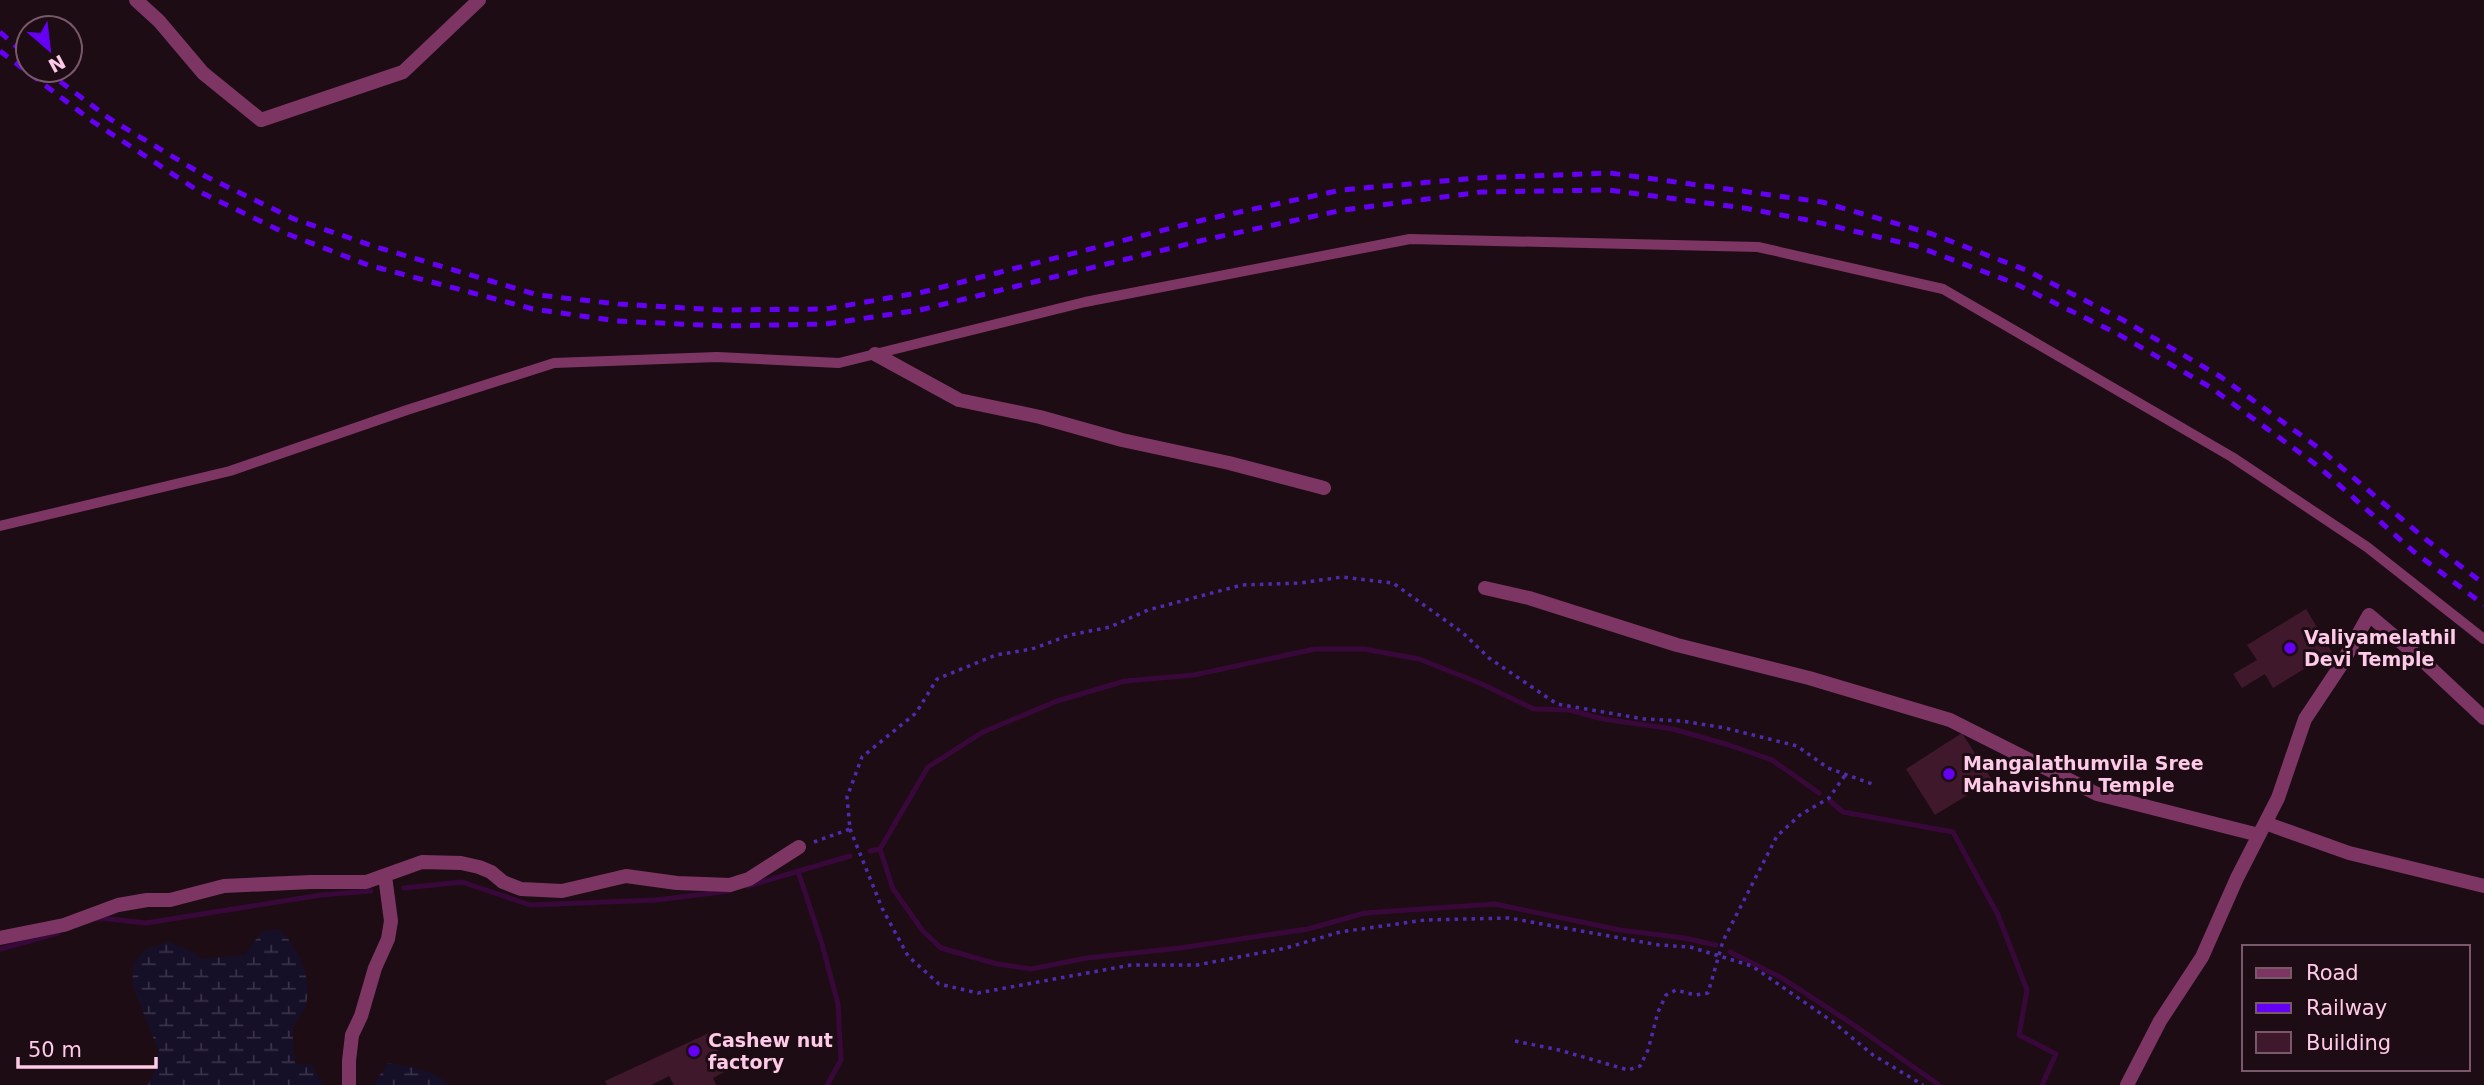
<svg xmlns="http://www.w3.org/2000/svg" width="2484" height="1085" font-family="'DejaVu Sans',sans-serif">
<style>
.wetland{fill:url(#wetland-marsh)}
.lines{fill:none;stroke-linecap:round;stroke-linejoin:round}
.stream{stroke:#38083a;stroke-width:5}
.building{fill:#3f182b}
.path{stroke:#4e2caf;stroke-width:3.5;stroke-dasharray:3.5 5;stroke-linecap:butt}
.lane{stroke:#7d3664;stroke-width:10}
.street{stroke:#7d3664;stroke-width:14}
.rail{stroke:#6500f4;stroke-width:5;stroke-dasharray:10 9;stroke-linecap:butt}
.poi-dot{fill:#6500f4;stroke:#1e0c15;stroke-width:2.5}
.labels{text-anchor:middle;dominant-baseline:central;stroke-width:6;stroke-linejoin:round;paint-order:stroke}
.poi-label{font-size:19px;font-weight:bold;fill:#ffc9e8;stroke:#1e0c15;text-anchor:start}
</style>
<defs>
<pattern id="wetland-marsh" width="20" height="14" patternUnits="userSpaceOnUse" patternTransform="scale(1.75)"><rect width="20" height="14" fill="#160f28"/><path d="M1 5h8M5 5V1M11 12h8M15 12V8" fill="none" stroke="#393147"/></pattern>
</defs>
<rect width="100%" height="100%" fill="#1e0c15"/>
<path class="wetland" d="M278,929c20,15 36,53 27,78 -2,6 -9,12 -11,19 -3,10 1,27 1,38h16l12,21h-175l8,-17 2,-18 -26,-66 2,-20 12,-15 22,-7 21,8 13,9 42,-4 18,-23z
M388,1063c17,3 51,8 61,22h-76z"/>
<g class="lines">
<path class="stream" d="M1830,801l13,11 110,20 45,83 29,75 -8,45 37,19 -14,31
M880,849l48,-82 55,-35 74,-31 68,-20 69,-6 121,-26h49l55,10 63,25 52,25 35,1 34,9 70,10 56,16 43,15 47,33
M870,851l10,-2 13,40 30,42 18,17 56,16 34,5 56,-11 93,-10 128,-19 57,-16 130,-9 125,26 64,8 32,7
M798,871l24,73 16,60 3,56 -14,25
M748,886l102,-30
M404,888l58,-6 68,23 126,-5 73,-9
M97,919l4,-1 45,5 175,-28 50,-4
M0,949l58,-16
M1730,952l52,26 72,47 85,60"/>
</g>
<path class="building" d="M2306,609l26,43 -59,36 -8,-14 -23,14 -9,-14 24,-14 -10,-15z
M1962,733l30,47 -57,35 -29,-46z
M709,1033l19,37 -15,8 3,7h-42l-5,-9 -18,9h-44l-2,-4z"/>
<g class="lines">
<path class="path" d="M850,829l32,79 26,48 31,28 39,9 153,-28h66l89,-17 54,-16 85,-12 84,-2 150,27 31,2 62,19 81,56 40,33 50,30
M814,842l36,-13 -3,-32 15,-40 54,-44 21,-34 59,-24 36,-6 38,-14 40,-8 38,-17 94,-25 59,-2 41,-6 51,6 70,50 26,25 68,46 87,15 38,2 43,7 72,18 31,22 47,17
M1515,1041l44,9 69,20 12,-4 8,-16 10,-38 8,-17 10,-5 19,5 13,-2 15,-52 54,-105 23,-21 29,-17 17,-24"/>
<path class="lane" d="M0,526l230,-55 177,-61 147,-47 163,-6 122,6 246,-61 325,-63 348,8 185,42 289,168 135,90 117,92"/>
<path class="street" d="M136,0l23,21 44,52 58,47 142,-48 76,-72
M875,354l84,46 81,17 82,23 107,23 95,25
M1485,588l44,10 148,47 132,33 141,42 147,74 162,41
M2265,823l84,30 135,33
M0,938l64,-13 54,-20 29,-5h23l54,-14 87,-4h55l56,-20 39,1 18,4 12,5 12,10 18,7 41,2 64,-15 51,7 53,2 19,-6 50,-32
M349,1085v-24l3,-26 9,-19 14,-48 13,-29 3,-18 -6,-45
M2127,1085l33,-64 42,-64 35,-79 41,-80 27,-79 36,-54 28,-50 52,44 63,59"/>
<path class="rail" d="M0,32l28,25
M0,51l92,70 108,71 85,41 83,32 165,44 84,12 105,5 104,-2 94,-14 288,-71 135,-29 138,-18 127,-2 136,18 64,12 108,26 98,37 102,50 94,54 108,79 95,85 71,54
M45,70l65,49 95,57 89,43 79,27 165,49 80,9 103,6 105,-1 97,-17 280,-72 138,-30 136,-12 133,-5 212,29 110,32 94,36 97,50 98,57 99,72 104,89 60,46"/>
</g>
<g class="poi-dot">
<circle cx="2290" cy="648" r="7"/>
<circle cx="1949" cy="774" r="7"/>
<circle cx="694" cy="1051" r="7"/>
</g>
<g class="labels">
<g class="poi-label">
<text x="2304" y="637">Valiyamelathil<tspan x="2304" dy="22">Devi Temple</tspan></text>
<text x="1963" y="763">Mangalathumvila Sree<tspan x="1963" dy="22">Mahavishnu Temple</tspan></text>
<text x="708" y="1040">Cashew nut<tspan x="708" dy="22">factory</tspan></text>
</g>
</g>
<rect x="2242" y="945" width="228" height="126" fill="#1e0c15" stroke="#785869" stroke-width="2"/>
<rect x="2256" y="968" width="35" height="10" fill="#7d3664" stroke="#785869" stroke-width="2"/>
<text x="2306" y="980" font-size="21" fill="#ffc9e8">Road</text>
<rect x="2256" y="1003" width="35" height="10" fill="#6500f4" stroke="#785869" stroke-width="2"/>
<text x="2306" y="1015" font-size="21" fill="#ffc9e8">Railway</text>
<rect x="2256" y="1032" width="35" height="21" fill="#3f182b" stroke="#785869" stroke-width="2"/>
<text x="2306" y="1050" font-size="21" fill="#ffc9e8">Building</text>
<g transform="translate(49 49) rotate(152)"><circle r="33" fill="#1e0c15" stroke="#785869" stroke-width="2"/>
<path d="M0-5L12 26L0 18L-12 26Z" fill="#6500f4"/>
<text y="-10" font-size="19" font-weight="bold" text-anchor="middle" fill="#ffc9e8">N</text>
</g>
<path d="M18 1057v10h138v-10" fill="none" stroke="#ffc9e8" stroke-width="3.5"/>
<text x="28" y="1057" font-size="21" fill="#ffc9e8" stroke="#1e0c15" stroke-width="5" paint-order="stroke">50 m</text>
</svg>
